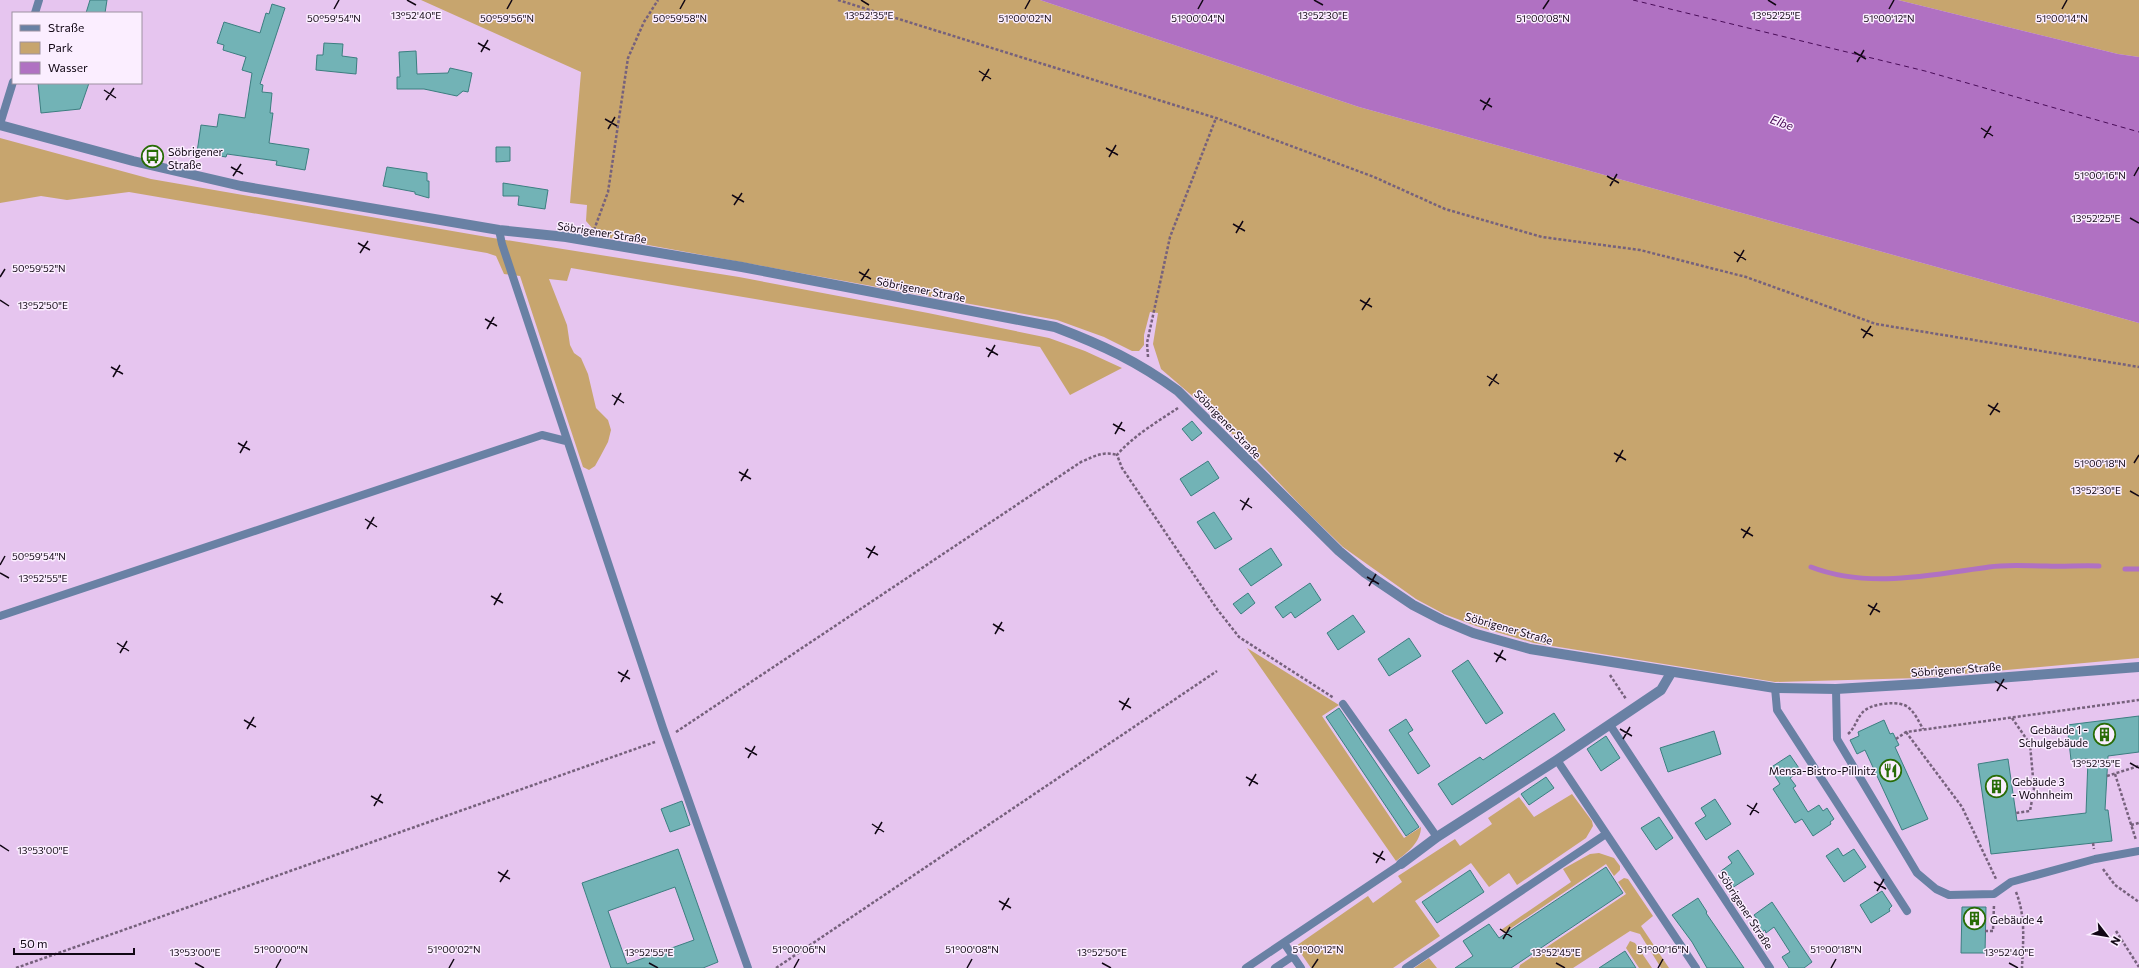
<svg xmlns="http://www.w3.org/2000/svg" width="2139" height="968" font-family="Commissioner,sans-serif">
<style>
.green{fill:#c7a56e}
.water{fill:#b071c2}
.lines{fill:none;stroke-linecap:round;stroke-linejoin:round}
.stream{stroke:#b071c2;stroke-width:5}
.ferry{stroke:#490c58;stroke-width:1;stroke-dasharray:5 4;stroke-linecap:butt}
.building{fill:#72b3b6;stroke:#3c7e80;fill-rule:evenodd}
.path{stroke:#76617c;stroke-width:2.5;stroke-dasharray:3 2;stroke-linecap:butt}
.service{stroke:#6981a4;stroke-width:8}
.minor{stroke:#6981a4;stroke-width:10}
.tertiary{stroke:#6981a4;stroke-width:10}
.ticks{fill:none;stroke:#110714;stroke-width:1.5}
.labels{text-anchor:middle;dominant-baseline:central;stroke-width:3;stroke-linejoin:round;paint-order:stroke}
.poi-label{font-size:11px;fill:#110714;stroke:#fbeeff;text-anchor:start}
.street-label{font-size:11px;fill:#110714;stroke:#fbeeff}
.water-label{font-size:12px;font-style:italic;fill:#490c58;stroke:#fbeeff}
.ticks-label{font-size:10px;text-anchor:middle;fill:#110714;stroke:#fbeeff;stroke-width:3;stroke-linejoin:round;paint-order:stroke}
</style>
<rect width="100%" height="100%" fill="#e6c5ef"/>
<path class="green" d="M421,0h619l319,107 780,216v335l-221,20 -143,4 -241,-39 -58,-17 -32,-12 -28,-15 -73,-52 -36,-35 -97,-101 -49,-42 -8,-25 5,-31 -8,-1 -6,23v10l-5,6h-7l-28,-14 -47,-17 -458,-84 -13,-15 1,-16 -17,-2 11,-131z
M1898,0h241v57l-21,-3z
M0,138l151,41 336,58 252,40 189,36 121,25 36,13 37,17 -52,27 -30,-48 -469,-79 -4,13 -18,-2 18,46 3,20 4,8 7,5 7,16 8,34 12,12 3,10 -3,12 -8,15 -5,9 -6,4 -6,-3 -63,-191 -16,-2 -8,-18 -9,-3 -358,-61 -62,8 -26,-4 -41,7z
M1247,648l92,57 -17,11 82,122 17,-11c0,15 -14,26 -25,34z
M1572,794l20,27 1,5 -7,12 -69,47 -8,-12 -20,14 -18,-24 -56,38 25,35 -47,32h-82l-15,-22 72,-50 5,7 29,-21 -4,-6 57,-37 5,7 32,-22 -4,-6 31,-21 15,20z
M1599,853l15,5 6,8v4l-6,6 -8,-12 -102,69 -3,-3 70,-48 -8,-13 27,-15z
M1624,878l4,1 25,37 -12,10 28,42h-8l-21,-34 -10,-3 -57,37h-54l1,-3 106,-71 -8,-12z
M1630,941l5,2 17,25h-13l-13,-20z
M1429,958l8,10h-23z"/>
<path class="water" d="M1040,0h858l220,54 21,3v266l-780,-216z"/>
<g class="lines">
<path class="stream" d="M1811,567c57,22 119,8 178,0 19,-3 39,-1 58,-1 17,1 34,-1 52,0
M2125,569h14"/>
<path class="ferry" d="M1633,0l292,71 214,61"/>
</g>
<path class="building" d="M90,0h17l-2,13h-19z
M272,4l13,4 -25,76 3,1 -1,7 10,1 -2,20h3l-4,30 40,6 -4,21 -29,-5 1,-4 -50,-7 -1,3 -29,-5 4,-27 16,2 2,-13 26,4 7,-45 -10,-3 4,-13 -23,-7 1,-5 -7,-2 7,-21 36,11 6,-20 3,1z
M324,43l19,1 -1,12 15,2 -1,16 -40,-4 1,-15h6z
M416,51l1,23 31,-1 2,-5 22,5 -4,19 -5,-1 -6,5 -33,-7h-27v-12h3l-1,-25z
M38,83h51l-9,26 -39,4z
M496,147h14v14l-14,1z
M387,167l40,6v8h2v17l-14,-4v-2l-32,-6z
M503,183l45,7 -3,19 -27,-4 1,-9h-16z
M1192,421l10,12 -10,8 -10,-12z
M1208,461l11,17 -28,18 -11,-17z
M1214,512l18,27 -17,10 -18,-27z
M1271,548l11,17 -31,21 -12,-17z
M1310,583l11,17 -26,18 -4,-6 -8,6 -8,-11z
M1248,593l7,10 -14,11 -8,-10z
M1353,615l12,17 -27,18 -11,-17z
M1409,638l12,18 -32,20 -11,-17z
M1468,660l35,53 -17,11 -34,-53z
M1339,708l80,119 -13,9 -80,-119z
M1554,713l11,17 -113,75 -14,-21 42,-27 3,3z
M2139,716v36l-31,4 -3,54h3l4,31 -121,13 -13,-90 30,-5 9,62 69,-8 2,-54 -17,1 -4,-35z
M1406,719l7,11 -5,3 22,33 -12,8 -29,-44z
M1884,720l6,14 3,-1 6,12 -4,2 33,72 -26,11 -37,-80 -8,4 -7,-14 9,-4 -1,-4z
M1714,731l7,23 -53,18 -8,-24z
M1606,736l14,22 -19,13 -14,-22z
M1790,755l11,16 -11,7 6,8 -3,2 15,24 11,-7 4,6 4,-3 7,11 -4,3 1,2 -18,12 -11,-17 -7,4 -22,-34 7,-5 -10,-16z
M1546,777l8,11 -25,17 -8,-11z
M1715,799l16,25 -25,16 -11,-17 11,-7 -5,-8z
M682,801l8,24 -20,7 -9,-23z
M1659,817l14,21 -17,12 -15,-22z
M1838,848l5,8 11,-7 12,18 -22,15 -18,-26z
M678,849l40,113 -15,6h-92l-29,-85zM675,887l19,53 -67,24 -19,-53z
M1738,850l16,24 -22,14 -11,-17 11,-8 -4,-6z
M1606,867l17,26 -112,75h-56l18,-12 -10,-15 26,-17 10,14z
M1470,870l14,22 -47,31 -15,-21z
M1882,891l10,15 -3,3 1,2 -19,12 -11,-18z
M1698,898l9,14 -1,1 38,55h-37l-15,-26 -20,-27z
M1772,902l40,60 -8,6h-15l-7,-11 8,-5 -16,-25 -8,6 -1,-3 -3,2 -8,-11 3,-2 -3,-4z
M1962,907h24l-1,46h-24z
M1625,951l11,17h-37z"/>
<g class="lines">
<path class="path" d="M838,0l378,118 158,59 71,32 97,28 98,13 106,27 130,47 263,43
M594,230l14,-38 20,-134 16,-36 14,-22
M1148,357l-1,-14 23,-106 46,-119
M1178,408c-21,14 -45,28 -61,47l5,13 95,141 22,28 95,61
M1610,675l16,24
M2012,718l18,26 4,45 -4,22 -14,2
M676,732l405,-270c14,-6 22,-11 36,-7
M1906,732l56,75 34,72
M1848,734c7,-6 8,-14 14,-21 7,-9 31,-12 42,-8 9,3 15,17 19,24
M1896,739l10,-7 233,-32
M2030,744l11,3 28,-3
M2115,774l21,66
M2107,776l32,-10
M2131,825l8,-2
M2093,843l1,6
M2103,869l12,16 24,17
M2016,892c10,25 7,49 6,76
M1985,931h8l1,-26
M2116,931l23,36
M16,968l639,-226
M776,968l441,-297"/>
<path class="service" d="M35,13l4,-13
M0,124l13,-42
M499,230l3,14 161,484 85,240
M0,616l542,-181 24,6
M1775,688l2,22 130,201
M1836,689l1,50 80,134 19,16 13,6 45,-1 17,-12 84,-23 44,-8
M1343,704l94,133
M1610,725l160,243
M1557,760l139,208
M1284,943l17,25
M1246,968l155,-104
M1275,968l18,-12
M1406,968l200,-134"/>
<path class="minor" d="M1401,864l36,-27 120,-77 104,-70 10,-17"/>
<path class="tertiary" d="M0,125l133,36 108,25 258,44 67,7 176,30 313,60c47,18 82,34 123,64l161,160 25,21 49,33 29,15 31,13 57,16 245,39 61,1 83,-5 220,-17"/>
</g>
<path class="ticks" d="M407,0l9,5M861,0l8,5M1314,0l9,5M1768,0l8,5M334,9l5,-9M507,9l5,-9M680,9l5,-9M1025,9l5,-9M1198,9l5,-9M1543,9l6,-9M1889,9l5,-9M2062,9l5,-9M478,43l12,7M481,52l7,-12M1854,52l12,7M1857,62l7,-12M979,71l12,8M982,81l7,-12M104,90l12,8M106,100l8,-12M1480,100l12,7M1483,110l7,-12M605,119l12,7M1981,128l12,8M608,129l7,-12M1984,138l7,-12M1106,148l12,7M1109,157l7,-12M231,167l12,7M233,176l8,-12M1607,176l12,7M2134,176l5,-9M1610,186l7,-12M732,195l12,7M734,205l8,-12M2130,218l9,5M1233,224l12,7M1236,233l7,-12M358,243l12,7M1734,252l12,8M360,253l8,-12M1737,262l7,-12M859,272l12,7M0,277l5,-8M861,281l8,-12M0,300l9,6M1360,300l12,7M1362,310l8,-12M485,319l12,7M487,329l7,-12M1861,329l12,7M1863,338l8,-12M986,348l12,7M988,357l7,-12M111,367l12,7M1487,376l12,8M113,377l7,-12M1489,386l8,-12M612,395l12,8M614,405l7,-12M1988,405l12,7M1990,415l8,-12M1113,424l12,7M1115,434l7,-12M238,443l12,7M240,453l7,-12M1614,453l12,7M1616,462l7,-12M2134,463l5,-8M739,472l12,7M741,481l7,-12M2130,491l9,5M1240,500l12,8M1242,510l7,-12M365,519l12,8M367,529l7,-12M1741,529l12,7M1743,538l7,-11M866,548l12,7M868,558l7,-12M0,565l5,-9M0,573l9,5M1367,577l12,7M1369,586l7,-12M491,596l12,7M494,605l7,-12M1868,605l12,7M1870,615l7,-12M993,624l11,7M995,634l7,-12M117,643l12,8M120,653l7,-12M1494,653l12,7M1496,662l7,-12M618,672l12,7M1995,681l12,8M621,682l7,-12M1997,691l7,-12M1119,701l12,7M1122,710l7,-12M244,720l12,7M247,729l7,-12M1620,729l12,7M1623,739l7,-12M745,748l12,7M748,758l7,-12M2130,763l9,5M1246,777l12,7M1249,786l7,-12M371,796l12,7M1747,805l12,8M374,806l7,-12M1750,815l7,-12M872,824l12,8M875,834l7,-12M0,845l9,6M1373,853l12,7M1376,863l7,-12M498,872l12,7M500,882l8,-12M1874,882l12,7M1877,891l7,-12M999,901l12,7M1002,910l7,-12M1500,929l12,8M1503,939l7,-12M195,963l9,5M649,963l9,5M1102,963l9,5M1556,963l9,5M2009,963l9,5M276,968l5,-9M449,968l5,-9M794,968l5,-9M967,968l5,-9M1312,968l6,-9M1658,968l5,-9M1831,968l5,-9"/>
<defs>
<symbol id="bus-ring" viewBox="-11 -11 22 22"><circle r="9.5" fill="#fbeeff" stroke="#286c06" stroke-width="1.5"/><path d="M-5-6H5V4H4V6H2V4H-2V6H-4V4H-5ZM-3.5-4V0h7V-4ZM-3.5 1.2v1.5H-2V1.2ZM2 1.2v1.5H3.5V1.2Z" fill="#286c06"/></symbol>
<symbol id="building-ring" viewBox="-11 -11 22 22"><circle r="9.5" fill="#fbeeff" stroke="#286c06" stroke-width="1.5"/><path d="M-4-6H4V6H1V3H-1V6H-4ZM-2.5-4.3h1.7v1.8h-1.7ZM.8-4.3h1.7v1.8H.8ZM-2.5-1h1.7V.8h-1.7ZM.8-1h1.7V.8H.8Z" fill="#286c06"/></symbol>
<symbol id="restaurant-ring" viewBox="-11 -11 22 22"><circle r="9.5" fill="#fbeeff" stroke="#286c06" stroke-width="1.5"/><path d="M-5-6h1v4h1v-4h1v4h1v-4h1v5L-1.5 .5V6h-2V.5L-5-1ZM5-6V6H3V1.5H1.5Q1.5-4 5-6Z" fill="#286c06"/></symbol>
</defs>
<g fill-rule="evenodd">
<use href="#bus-ring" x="140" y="144" width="25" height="25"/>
<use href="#building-ring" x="2092" y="722" width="25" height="25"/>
<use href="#restaurant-ring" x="1878" y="758" width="25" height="25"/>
<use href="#building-ring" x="1984" y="774" width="25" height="25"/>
<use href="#building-ring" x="1962" y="906" width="25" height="25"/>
</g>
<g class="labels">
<g class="poi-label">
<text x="168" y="151">Söbrigener<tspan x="168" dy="13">Straße</tspan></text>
<text x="2088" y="729" text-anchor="end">Gebäude 1 -<tspan x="2088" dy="13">Schulgebäude</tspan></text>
<text x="1876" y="770" text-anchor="end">Mensa-Bistro-Pillnitz</text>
<text x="2012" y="781">Gebäude 3<tspan x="2012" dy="13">- Wohnheim</tspan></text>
<text x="1990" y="919">Gebäude 4</text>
</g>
<g class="street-label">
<text transform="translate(602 232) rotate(9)">Söbrigener Straße</text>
<text transform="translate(921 289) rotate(11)">Söbrigener Straße</text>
<text transform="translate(1228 424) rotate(46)">Söbrigener Straße</text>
<text transform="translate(1509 628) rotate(16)">Söbrigener Straße</text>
<text transform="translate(1956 669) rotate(-4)">Söbrigener Straße</text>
<text transform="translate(1746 910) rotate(57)">Söbrigener Straße</text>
</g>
<g class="water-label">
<text transform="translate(1782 122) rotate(20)">Elbe</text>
</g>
</g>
<g class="ticks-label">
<text x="416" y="19">13°52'40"E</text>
<text x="869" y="19">13°52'35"E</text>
<text x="1323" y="19">13°52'30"E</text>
<text x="1776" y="19">13°52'25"E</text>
<text x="334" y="22">50°59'54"N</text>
<text x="680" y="22">50°59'58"N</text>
<text x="1025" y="22">51°00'02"N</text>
<text x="1198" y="22">51°00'04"N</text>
<text x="1543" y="22">51°00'08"N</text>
<text x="1889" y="22">51°00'12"N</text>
<text x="2062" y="22">51°00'14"N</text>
<text x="507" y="22">50°59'56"N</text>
<text x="2100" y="179">51°00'16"N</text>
<text x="2096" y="222">13°52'25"E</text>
<text x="39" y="272">50°59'52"N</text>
<text x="43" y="309">13°52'50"E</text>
<text x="2100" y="467">51°00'18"N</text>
<text x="2096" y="494">13°52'30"E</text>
<text x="39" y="560">50°59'54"N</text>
<text x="43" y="582">13°52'55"E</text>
<text x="2096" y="767">13°52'35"E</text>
<text x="43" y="854">13°53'00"E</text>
<text x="281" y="953">51°00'00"N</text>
<text x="454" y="953">51°00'02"N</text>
<text x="799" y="953">51°00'06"N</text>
<text x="972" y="953">51°00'08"N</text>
<text x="1318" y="953">51°00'12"N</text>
<text x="1663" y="953">51°00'16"N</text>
<text x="1836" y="953">51°00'18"N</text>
<text x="195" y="956">13°53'00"E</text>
<text x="649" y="956">13°52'55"E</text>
<text x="1102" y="956">13°52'50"E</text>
<text x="1556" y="956">13°52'45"E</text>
<text x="2009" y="956">13°52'40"E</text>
</g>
<rect x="12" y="12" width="130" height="72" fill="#fbeeff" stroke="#9d92a1"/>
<rect x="20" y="25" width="20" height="6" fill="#6981a4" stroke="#9d92a1"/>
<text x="48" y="32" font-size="12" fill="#110714">Straße</text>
<rect x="20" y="42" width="20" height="12" fill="#c7a56e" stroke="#9d92a1"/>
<text x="48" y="52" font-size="12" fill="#110714">Park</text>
<rect x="20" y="62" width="20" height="12" fill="#b071c2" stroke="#9d92a1"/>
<text x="48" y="72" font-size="12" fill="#110714">Wasser</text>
<g transform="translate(2107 936) rotate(121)" stroke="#fbeeff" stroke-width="3" paint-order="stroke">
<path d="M0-3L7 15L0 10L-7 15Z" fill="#110714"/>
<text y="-6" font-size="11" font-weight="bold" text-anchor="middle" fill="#110714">N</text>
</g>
<path d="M14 948v6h120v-6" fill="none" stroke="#110714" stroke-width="2"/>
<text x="20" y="948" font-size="12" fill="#110714" stroke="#fbeeff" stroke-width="3" paint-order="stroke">50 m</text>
</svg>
